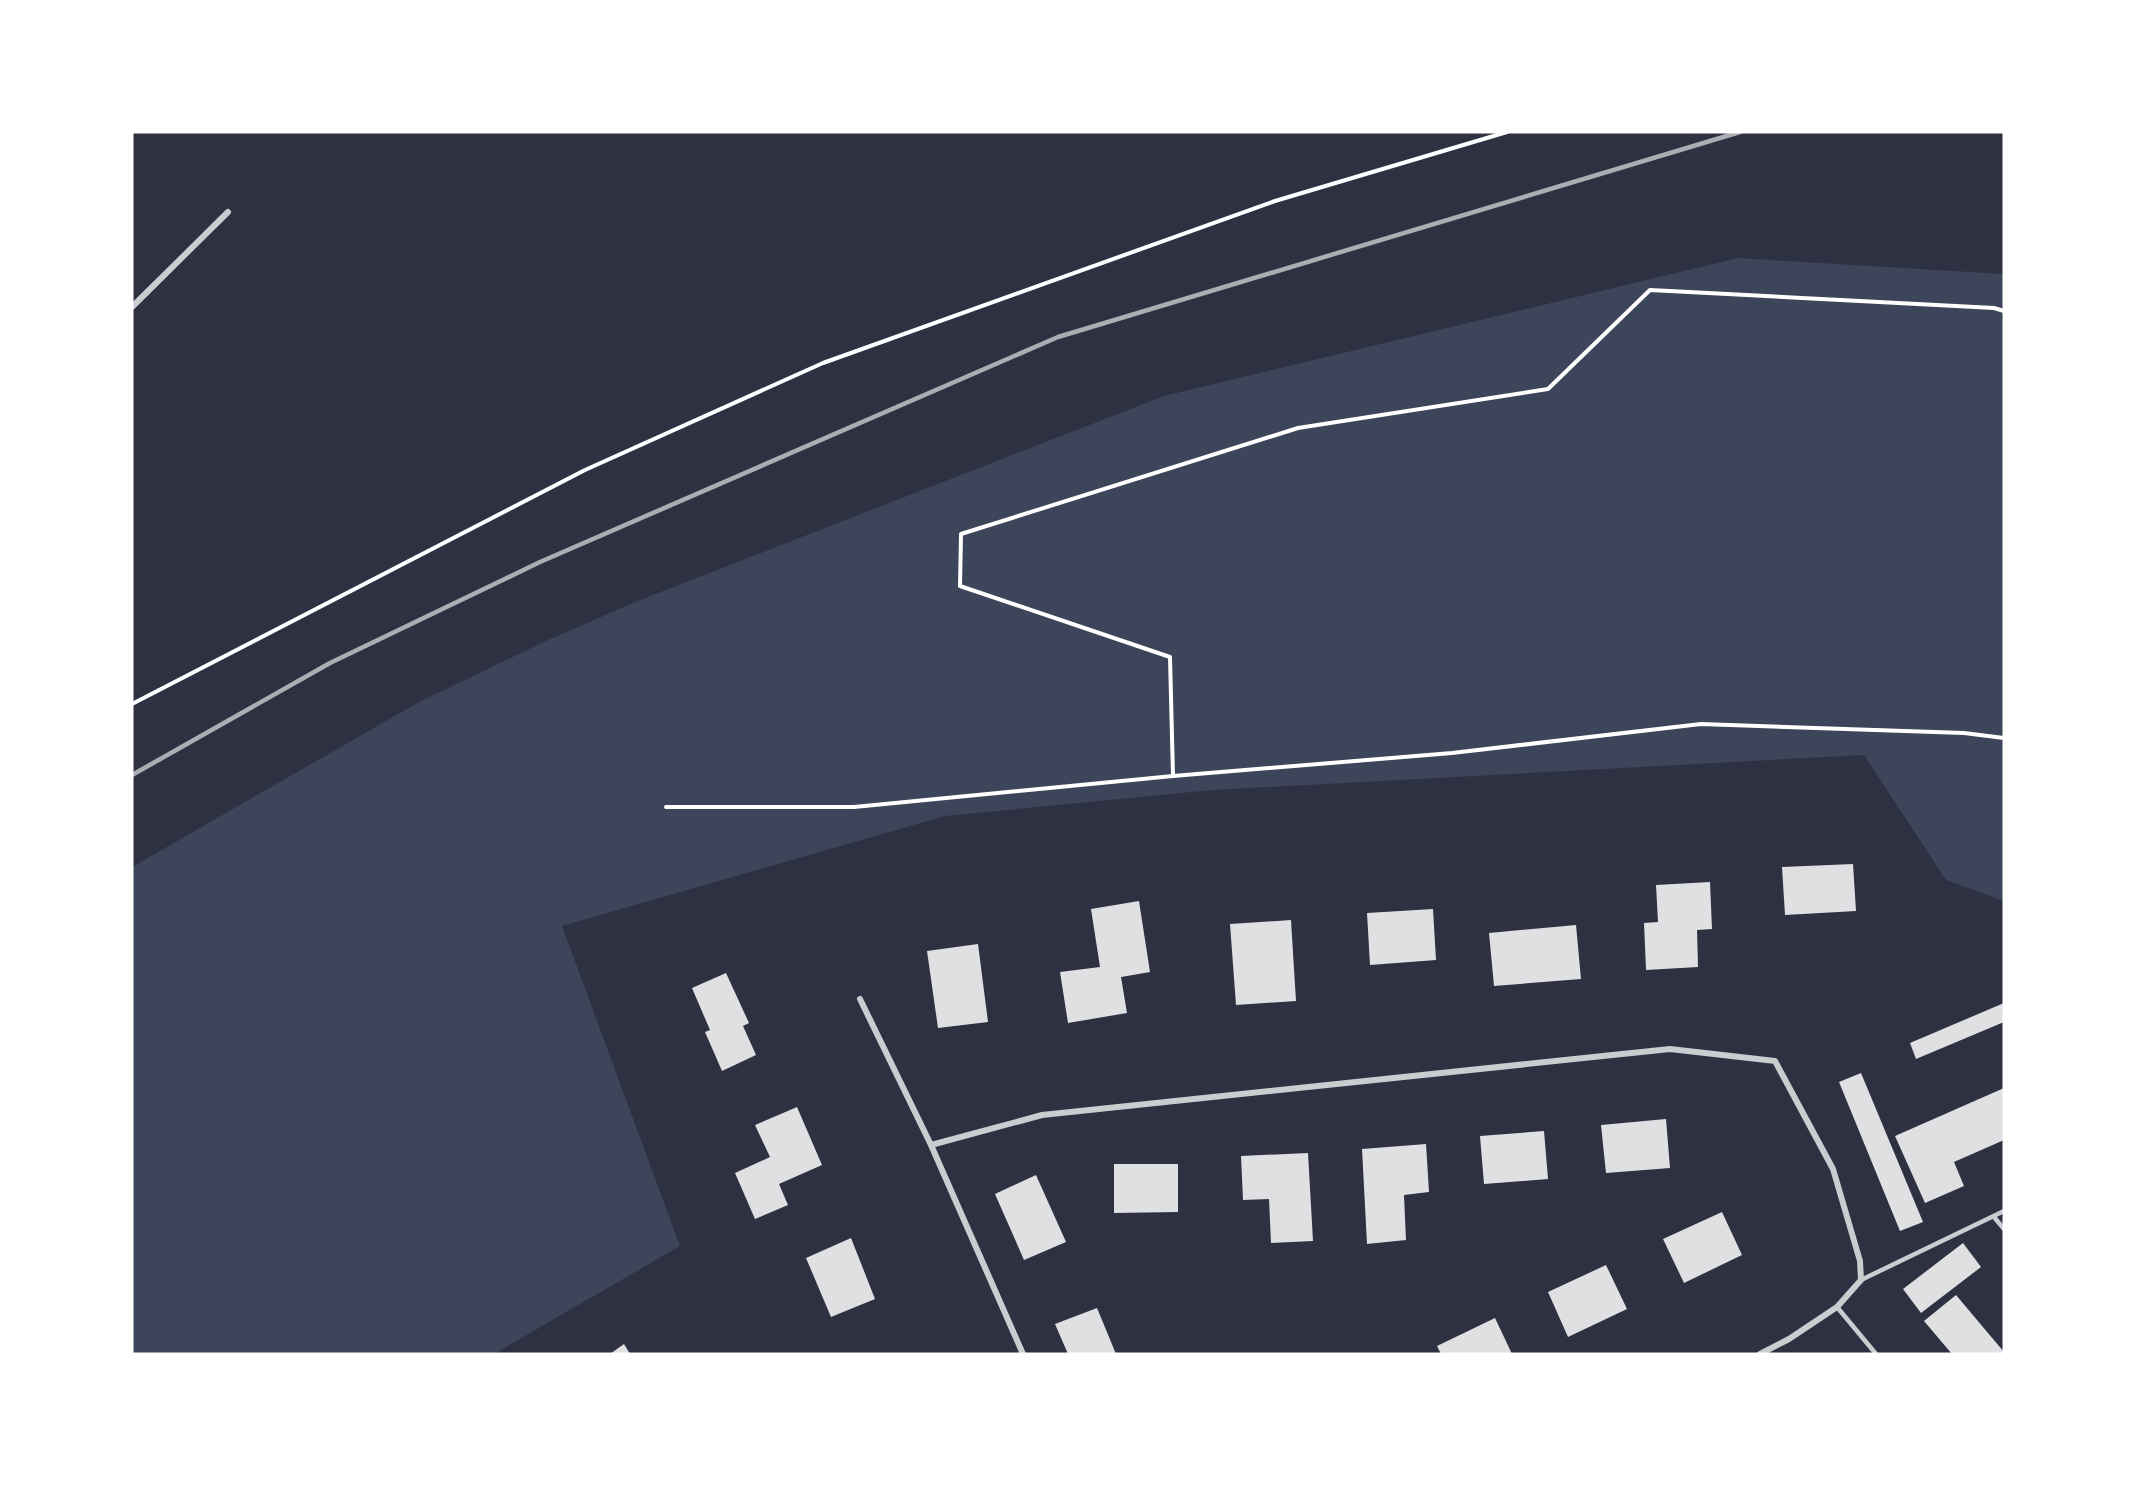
<svg xmlns="http://www.w3.org/2000/svg" width="2136" height="1486" font-family="Karla,sans-serif">
<style>
.green{fill:#3c4559}
.building{fill:#e0e0e3}
.lines{fill:none;stroke-linecap:round;stroke-linejoin:round}
.path{stroke:#fff;stroke-width:4}
.service{stroke:#caccd0;stroke-width:4.5}
.minor{stroke:#caccd0;stroke-width:6}
.rail{stroke:#abadb3;stroke-width:4.5}
</style>
<rect width="100%" height="100%" fill="#2d3142"/>
<path class="green" d="M1738,258l266,16v627l-58,-21 -82,-125 -651,35 -268,26 -383,110 118,320 -186,108h-362v-487l287,-165 129,-62 92,-40 524,-204z"/>
<path class="building" d="M1853,864l3,47 -71,4 -3,-48z
M1710,882l2,47 -15,1 1,37 -52,3 -2,-47 14,-1 -2,-37z
M1139,901l11,71 -29,5 6,36 -59,10 -8,-51 40,-5 -9,-58z
M1433,909l3,51 -66,5 -3,-52z
M1291,920l5,81 -60,4 -6,-81z
M1576,925l5,54 -87,7 -5,-53z
M978,944l10,78 -50,6 -11,-77z
M726,973l23,50 -6,3 13,29 -34,16 -17,-39 5,-2 -18,-42z
M2004,1003v19l-88,37 -6,-16z
M1861,1073l62,149 -23,9 -61,-149z
M2004,1088v52l-50,22 10,24 -39,17 -30,-67z
M797,1107l25,58 -43,19 9,21 -33,14 -20,-46 35,-16 -15,-32z
M1666,1119l4,49 -64,5 -5,-48z
M1544,1131l4,48 -64,5 -4,-48z
M1426,1144l3,48 -25,3 2,45 -39,4 -5,-95z
M1308,1153l5,88 -42,2 -2,-44 -26,1 -2,-44z
M1114,1164h64v48l-64,1z
M1036,1175l30,67 -42,18 -29,-66z
M1722,1212l20,43 -58,28 -21,-44z
M851,1238l24,61 -44,18 -25,-59z
M1963,1243l18,24 -60,46 -18,-24z
M1606,1265l21,44 -59,28 -20,-45z
M1956,1295l48,57v2h-52l-28,-33z
M1097,1308l19,46h-48l-13,-30z
M1495,1318l17,36h-71l-4,-8z
M624,1344l6,10h-20z"/>
<g class="lines">
<path class="path" d="M132,704l453,-234 238,-107 452,-162 232,-69
M1173,776l-3,-119 -210,-71 1,-52 337,-106 250,-39 102,-99 344,18 10,3
M666,807h188l319,-31 279,-23 249,-29 263,9 40,5"/>
<path class="service" d="M1994,1217l10,12
M1861,1280l143,-69
M1837,1307l39,47"/>
<path class="minor" d="M132,307l96,-95
M860,999l71,146 92,209
M931,1145l111,-30 628,-66 105,12 58,108 27,92 1,19 -24,27 -48,32 -29,15"/>
<path class="rail" d="M132,775l198,-112 210,-101 518,-225 682,-205"/>
</g>
<rect width="2136" height="1486" fill="none" stroke="#ffffff" stroke-width="267"/>
</svg>
